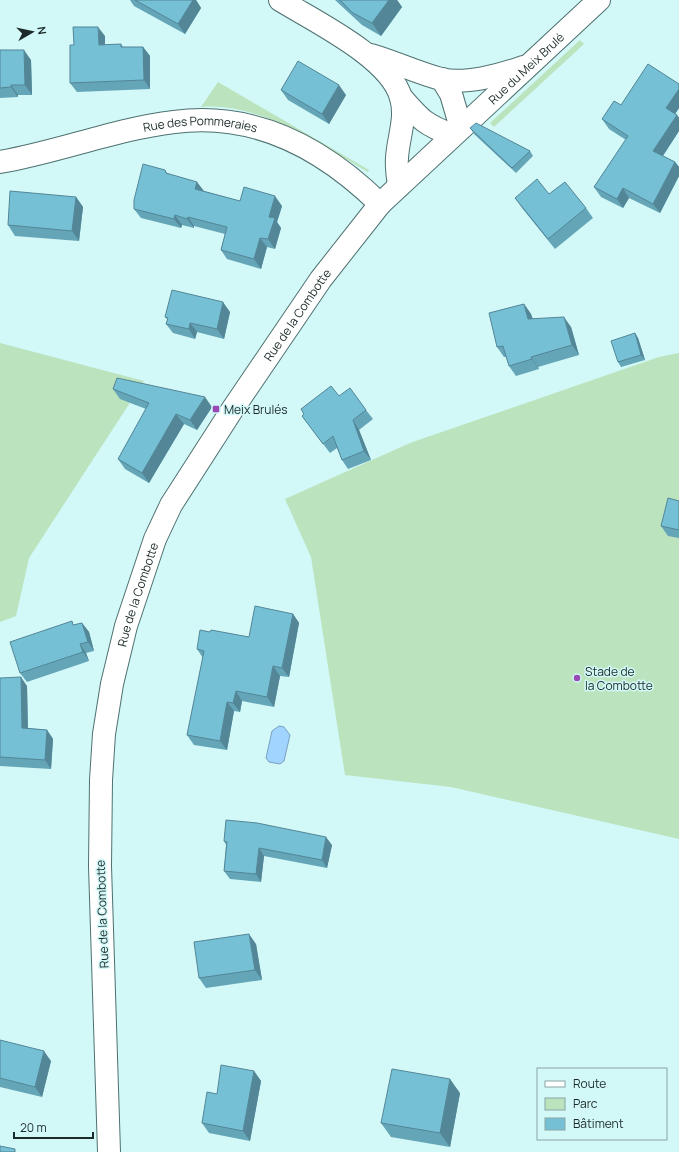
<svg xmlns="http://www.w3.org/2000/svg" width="679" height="1152" font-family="Manrope,sans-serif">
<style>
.green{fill:#bbe3bd}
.water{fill:#a1d4ff;stroke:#79a1bf}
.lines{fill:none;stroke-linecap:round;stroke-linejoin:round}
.street-casing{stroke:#4e7170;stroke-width:24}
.street{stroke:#fff;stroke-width:22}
.wall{fill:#65a5b8}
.shaded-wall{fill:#538696}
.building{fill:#76c0d6;stroke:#538696}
.poi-dot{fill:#9b48b7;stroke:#d2f8f7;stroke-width:1.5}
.labels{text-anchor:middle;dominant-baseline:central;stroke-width:3;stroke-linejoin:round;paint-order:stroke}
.street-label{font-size:12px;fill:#1c2b2a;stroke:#d2f8f7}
.poi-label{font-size:12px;fill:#1c2b2a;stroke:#d2f8f7;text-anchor:start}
</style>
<rect width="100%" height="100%" fill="#d2f8f7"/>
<path class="green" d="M580,40l4,4 -90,83 -4,-4z
M218,82l151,88 -1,2c-49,-28 -108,-70 -167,-65z
M0,343l144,38 -115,177 -13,58 -16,6z
M679,353v486l-228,-52 -106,-12 -34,-218 -26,-58 125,-56 249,-86z"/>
<path class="water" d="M279,726l5,1 6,8 -6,26 -4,3 -11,-2 -3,-4 6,-27z"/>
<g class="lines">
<defs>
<g id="street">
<path d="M280,0c34,21 111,58 121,98 6,20 -3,40 -4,60 -1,9 1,19 2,28"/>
<path d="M371,55c24,7 47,18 70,24 23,6 60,-4 82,-12"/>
<path d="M442,79l9,15 10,34"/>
<path d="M401,97c19,22 24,28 52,38"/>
<path id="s1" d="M0,162c59,-10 115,-33 174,-40 82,-11 150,27 206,82"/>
<path id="s2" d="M109,1152l-9,-286 1,-86 3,-46 8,-50 14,-58 29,-87 16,-34 61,-95 89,-131 59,-75 219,-204"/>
</g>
</defs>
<use href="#street" class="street-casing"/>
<use href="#street" class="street"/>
</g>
<path class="wall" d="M130,0h66l5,8 -16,26 -51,-28z
M335,0h62l5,7 -21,29 -19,-11z
M105,36v9l16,-1 2,3h20l7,9v33l-73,3 -7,-9 4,-38z
M0,50l31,10 1,35h-14v2l-18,1z
M679,84v24l-4,6 2,1 2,3v13l-16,25 12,6 4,5v9l-19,37 -31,-15 -6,10 -22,-11 -7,-10 32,-47 -17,-11 -7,-10 19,-14z
M281,90l65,5 -17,29 -41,-24z
M470,128l60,23 3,5 -17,17 -42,-39z
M165,170l2,3 37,18 36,10 42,5 -5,16 4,6 -6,21 -8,-2 -6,22 -34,-10 -6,-9 4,-16 -31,-8v2l-12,-3 -1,3 -40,-10 -7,-9z
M549,194l37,14 7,10 -38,31 -33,-41 -7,-10z
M76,197l7,10 -4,34 -64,-5 -7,-11z
M524,304l7,10 2,5 38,8 8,28 -41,12 1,2 -23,7 -7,-10 -3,-9h-2l-7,-10z
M230,312l-6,27 -27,-7 -2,7 -22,-6 -7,-9 2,-4 -3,-3z
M635,333l3,5 7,22 -24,7 -3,-5z
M113,389l99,18 -15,23 -13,-6 -35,59 -24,-14 -7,-10 28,-50 -26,-10z
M339,396l27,14 7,9 -14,11 12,30 -23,9 -6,-9 -5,-12 -7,5 -28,-37z
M679,501v37l-11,-2 -7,-10z
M293,614l6,9 -10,54 -9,-1 -6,31 -32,-6 -2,11 -6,-1 -7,39 -33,-5 -7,-10 16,-77 -6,-9 13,-17 39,5z
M82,623l7,9 5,19 -8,2 3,8 -62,21 -7,-9 55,-48z
M0,678l27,8 1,42 19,2 6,9 -2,30 -51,-3z
M224,841l108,4 -5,23 -63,-12 -3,26 -31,-3 -6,-8 2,-26z
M256,944l6,36 -56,8 -7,-10z
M0,1040l51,21 -9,36 -42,-10z
M254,1071l7,10 -11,60 -41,-8 -7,-10 15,-29z
M460,1093l-10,54 -59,-10 -10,-14z"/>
<path class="shaded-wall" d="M193,0h3l5,8 -16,26 -7,-10z
M389,0h8l5,7 -21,29 -9,-13z
M98,27l7,9v18l-6,-9z
M143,47l7,9v33l-6,-9z
M24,50l7,10 1,35 -7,-10z
M11,85l7,10v2l-7,-10z
M339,85l7,10 -17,29 -7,-10z
M679,89v19l-6,9 -7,-9z
M677,115l2,3v13l-19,29 -7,-9z
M675,162l4,5v9l-19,37 -7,-9z
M197,182l7,9 -9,-2z
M623,188l6,10 -6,10 -6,-9z
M275,196l7,10 -5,16 4,6 -6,21 -7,-10 1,-22z
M76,197l7,10 -4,34 -7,-10z
M175,215l7,10 -1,3 -7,-9z
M188,217l6,9v2l-7,-9z
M260,238l7,9 -6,22 -7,-10z
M223,302l7,10 -6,27 -7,-10z
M524,304l7,10 4,15 -7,-10z
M564,317l7,10 8,28 -7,-10z
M190,323l7,9 -2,7 -6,-10z
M635,333l3,5 7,22 -4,-5z
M531,357l7,10 1,2 -7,-10z
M205,397l7,10 -15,23 -7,-10z
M176,414l8,10 -35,59 -7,-10z
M353,420l6,10 12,30 -7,-9z
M293,614l6,9 -10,54 -7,-9z
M82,623l7,9 5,19 -6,-9z
M80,644l6,9 3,8 -6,-9z
M273,666l7,10 -6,31 -7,-10z
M21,677l6,9 1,51 -6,-9z
M236,691l6,10 -2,11 -7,-9z
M227,702l7,9 -7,39 -7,-9z
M47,730l6,9 -2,30 -6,-9z
M326,837l6,8 -5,23 -5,-8z
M259,848l5,8 -3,26 -5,-8z
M249,934l7,10 6,36 -7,-10z
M44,1051l7,10 -9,36 -7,-10z
M254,1071l7,10 -11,60 -7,-10z
M450,1079l10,14 -10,54 -10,-14z"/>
<path class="building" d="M135,0h58l-15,24z
M340,0h49l-17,23 -19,-10z
M73,27h25l1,18 22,-1v3h22l1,33 -74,3v-38h4z
M0,50h24l1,35h-14v2l-11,1z
M298,61l41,24 -17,29 -41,-24z
M648,64l31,20v5l-13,19 11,7 -24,36 22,11 -22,42 -30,-16 -6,11 -23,-12 34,-51 -26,-17 12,-18 7,4z
M476,123l54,28 -18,17 -42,-40z
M143,164l22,6 1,3 31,9 -2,7 45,12 4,-14 31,9 -6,21 6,1 -7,21 -8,-1 -6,21 -33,-9 6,-23 -39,-10 -1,2 -12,-4 -1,4 -40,-10v-9z
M537,179l12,15 16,-12 21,26 -38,31 -33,-41z
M10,191l66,6 -4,34 -64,-6z
M172,290l51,12 -6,27 -27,-6 -1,6 -23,-5 2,-6 -3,-1z
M524,304l4,15 36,-2 8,28 -41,12 1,2 -23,7 -6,-20 -6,1 -8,-34z
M635,333l6,22 -23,7 -7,-21z
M117,378l88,19 -15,23 -14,-6 -34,59 -24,-14 31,-56 -36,-14z
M331,386l8,10 11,-8 16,22 -13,10 11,31 -22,9 -9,-24 -10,8 -21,-28 2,-2 -3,-5z
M668,498l11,3v29l-18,-4z
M255,606l38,8 -11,54 -9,-2 -6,31 -31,-6 -3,12 -6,-1 -7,39 -33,-6 17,-84 -7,-2 3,-19 10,2 1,-2 38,7z
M72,621l1,4 9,-2 6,19 -8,2 3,8 -63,21 -10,-31z
M21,677l1,51 25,2 -2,30 -45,-3v-79z
M226,820l31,3 69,14 -4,23 -63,-12 -3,26 -32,-3 3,-29 -3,-1z
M249,934l6,36 -56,8 -5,-36z
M0,1040l44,11 -9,36 -35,-9z
M221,1065l33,6 -11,60 -41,-8 5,-31 10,2z
M392,1069l58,10 -10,54 -59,-10z
M0,1146l15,3v3h-15z"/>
<g class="poi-dot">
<rect x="212" y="405" width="8" height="8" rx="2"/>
<circle cx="577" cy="678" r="4"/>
</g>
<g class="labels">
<g class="street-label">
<text stroke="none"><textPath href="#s2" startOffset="1224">Rue du Meix Brulé</textPath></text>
<text stroke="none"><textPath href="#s1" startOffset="205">Rue des Pommeraies</textPath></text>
<text stroke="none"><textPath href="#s2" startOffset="886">Rue de la Combotte</textPath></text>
<text stroke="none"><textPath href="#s2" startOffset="562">Rue de la Combotte</textPath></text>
<text transform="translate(102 914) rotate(-92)">Rue de la Combotte</text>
</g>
<g class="poi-label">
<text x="224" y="409">Meix Brulés</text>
<text x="585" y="671">Stade de<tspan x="585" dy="14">la Combotte</tspan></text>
</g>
</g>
<rect x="537" y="1068" width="130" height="72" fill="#d2f8f7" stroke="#89a6a5"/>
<rect x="545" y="1081" width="20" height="6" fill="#ffffff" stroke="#89a6a5"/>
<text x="573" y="1088" font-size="12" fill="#1c2b2a">Route</text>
<rect x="545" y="1098" width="20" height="12" fill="#bbe3bd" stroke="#89a6a5"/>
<text x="573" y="1108" font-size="12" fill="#1c2b2a">Parc</text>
<rect x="545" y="1118" width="20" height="12" fill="#76c0d6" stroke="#89a6a5"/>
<text x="573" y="1128" font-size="12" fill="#1c2b2a">Bâtiment</text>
<g transform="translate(32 32) rotate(81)" stroke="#d2f8f7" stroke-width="3" paint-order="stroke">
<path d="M0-3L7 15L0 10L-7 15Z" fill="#1c2b2a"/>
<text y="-6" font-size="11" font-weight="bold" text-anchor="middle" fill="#1c2b2a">N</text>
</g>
<path d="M14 1132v6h79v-6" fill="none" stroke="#1c2b2a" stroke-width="2"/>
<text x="20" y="1132" font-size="12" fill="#1c2b2a" stroke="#d2f8f7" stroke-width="3" paint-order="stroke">20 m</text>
</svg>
